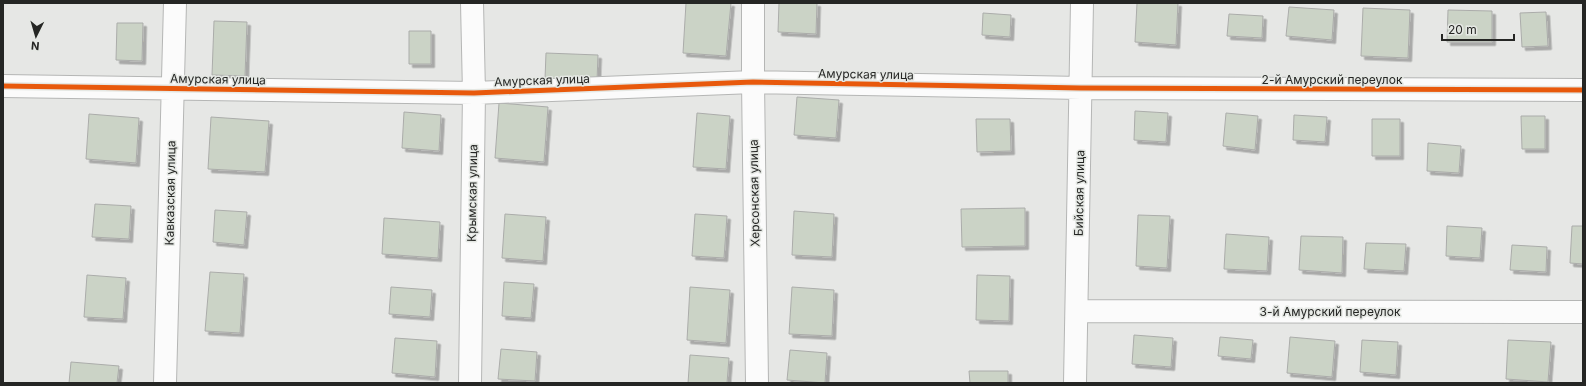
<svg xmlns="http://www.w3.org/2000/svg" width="1586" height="386" font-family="Inter,sans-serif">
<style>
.building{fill:#cbd3c6;stroke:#abacaa;filter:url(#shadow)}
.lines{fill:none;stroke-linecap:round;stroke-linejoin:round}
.minor-casing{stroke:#b5b6b5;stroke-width:24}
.minor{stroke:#fbfbfb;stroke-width:22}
.cycleway-casing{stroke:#e5e8e4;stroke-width:8}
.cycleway{stroke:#e8590c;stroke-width:5}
.labels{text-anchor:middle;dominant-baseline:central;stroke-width:3;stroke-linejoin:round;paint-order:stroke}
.street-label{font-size:12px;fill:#252624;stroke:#e5e8e4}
</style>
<defs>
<filter id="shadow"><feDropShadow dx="3.5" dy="3.5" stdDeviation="0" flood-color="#0004"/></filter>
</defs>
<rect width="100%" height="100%" fill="#e6e7e5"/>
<path class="building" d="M686,3h45l-5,53 -43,-3z
M779,3h38l-1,31 -38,-2z
M1137,3h41l-2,42 -41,-3z
M1289,7l45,3 -2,30 -46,-4z
M1363,8l47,2 -2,48 -47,-2z
M1448,10l44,1v31h-45z
M1546,12l2,34 -26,1 -2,-34z
M983,13l28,2 -1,22 -28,-2z
M1229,14l34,2 -1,22 -35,-2z
M214,21l33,1 -2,54 -33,-1z
M117,23h26l-1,38 -26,-1z
M409,31h22v33h-22z
M546,53l52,2 -1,26 -52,-2z
M797,97l42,3 -3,38 -42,-3z
M499,103l49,4 -4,55 -49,-4z
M1135,111l33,2 -2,29 -32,-2z
M404,112l37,3 -2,36 -37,-3z
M697,113l33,3 -4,53 -33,-2z
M1226,113l32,3 -3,34 -32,-4z
M89,114l50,4 -3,45 -50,-4z
M1294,115l33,2 -2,25 -32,-2z
M1521,116h24v33h-23z
M211,117l58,4 -4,51 -57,-3z
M976,119h34l1,32 -34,1z
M1372,119h28v37h-28z
M1428,143l33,3 -2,27 -32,-2z
M95,204l36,2 -2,33 -37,-2z
M1025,208v38l-63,1 -1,-38z
M215,210l32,2 -3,33 -31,-3z
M794,211l40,3 -2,43 -40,-2z
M505,214l41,3 -3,44 -41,-3z
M695,214l32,2 -3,42 -32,-2z
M1138,215l32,1 -3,52 -31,-2z
M384,218l56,4 -2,36 -56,-4z
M1447,226l35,2 -2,30 -34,-2z
M1572,226h11v38l-13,-1z
M1226,234l43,3 -2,34 -43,-2z
M1301,236l42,1 -1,36 -43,-3z
M1366,243l40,1 -2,27 -40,-2z
M1512,245l35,2 -1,25 -36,-2z
M210,272l34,2 -4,59 -35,-2z
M87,275l39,3 -3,41 -39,-2z
M977,275l33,1 -1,45 -33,-1z
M504,282l30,2 -3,34 -29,-2z
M391,287l41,3 -2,27 -41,-3z
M690,287l40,3 -4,53 -39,-3z
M792,287l42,3 -2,46 -43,-2z
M1134,335l39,3 -2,29 -39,-3z
M1220,337l33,3 -2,19 -33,-3z
M1290,337l45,4 -3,36 -45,-4z
M395,338l42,3 -2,36 -43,-4z
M1362,340l36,2 -2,33 -36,-3z
M1508,340l43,2 -3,40 -42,-3z
M501,349l36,3 -2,29 -37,-2z
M790,350l37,3 -2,30 -38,-3z
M690,355l39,3 -2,25h-39z
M71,362l48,4 -2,17h-48z
M969,371h39v12h-38z"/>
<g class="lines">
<defs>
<path id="minor" d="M753,3v79l4,301
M3,86l471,7 279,-11 328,6 502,2
M1077,311l506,1
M165,383l10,-380
M470,383l4,-290 -2,-90
M1075,383l7,-380"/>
</defs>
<use href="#minor" class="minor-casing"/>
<use href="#minor" class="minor"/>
<defs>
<path id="cycleway" d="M3,86l471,7 279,-11 328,6 502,2"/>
</defs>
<use href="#cycleway" class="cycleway-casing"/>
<use href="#cycleway" class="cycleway"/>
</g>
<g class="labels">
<g class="street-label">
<text transform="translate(866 74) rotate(1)">Амурская улица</text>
<text transform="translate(218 79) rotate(1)">Амурская улица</text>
<text x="1332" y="79">2-й Амурский переулок</text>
<text transform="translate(542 80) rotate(-2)">Амурская улица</text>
<text transform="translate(170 193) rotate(-89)">Кавказская улица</text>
<text transform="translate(472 193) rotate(-89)">Крымская улица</text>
<text transform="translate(754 193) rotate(-91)">Херсонская улица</text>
<text transform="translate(1079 193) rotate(-89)">Бийская улица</text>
<text x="1330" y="311">3-й Амурский переулок</text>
</g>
</g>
<rect width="1586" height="386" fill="none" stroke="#252624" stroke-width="8"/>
<g transform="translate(36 36) rotate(185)" stroke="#e5e8e4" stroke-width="3" paint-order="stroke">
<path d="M0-3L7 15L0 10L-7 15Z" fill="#252624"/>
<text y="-6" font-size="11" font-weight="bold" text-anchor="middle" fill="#252624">N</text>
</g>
<path d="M1442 34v6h72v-6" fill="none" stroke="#252624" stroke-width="2"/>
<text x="1448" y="34" font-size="12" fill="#252624" stroke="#e5e8e4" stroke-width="3" paint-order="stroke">20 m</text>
</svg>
